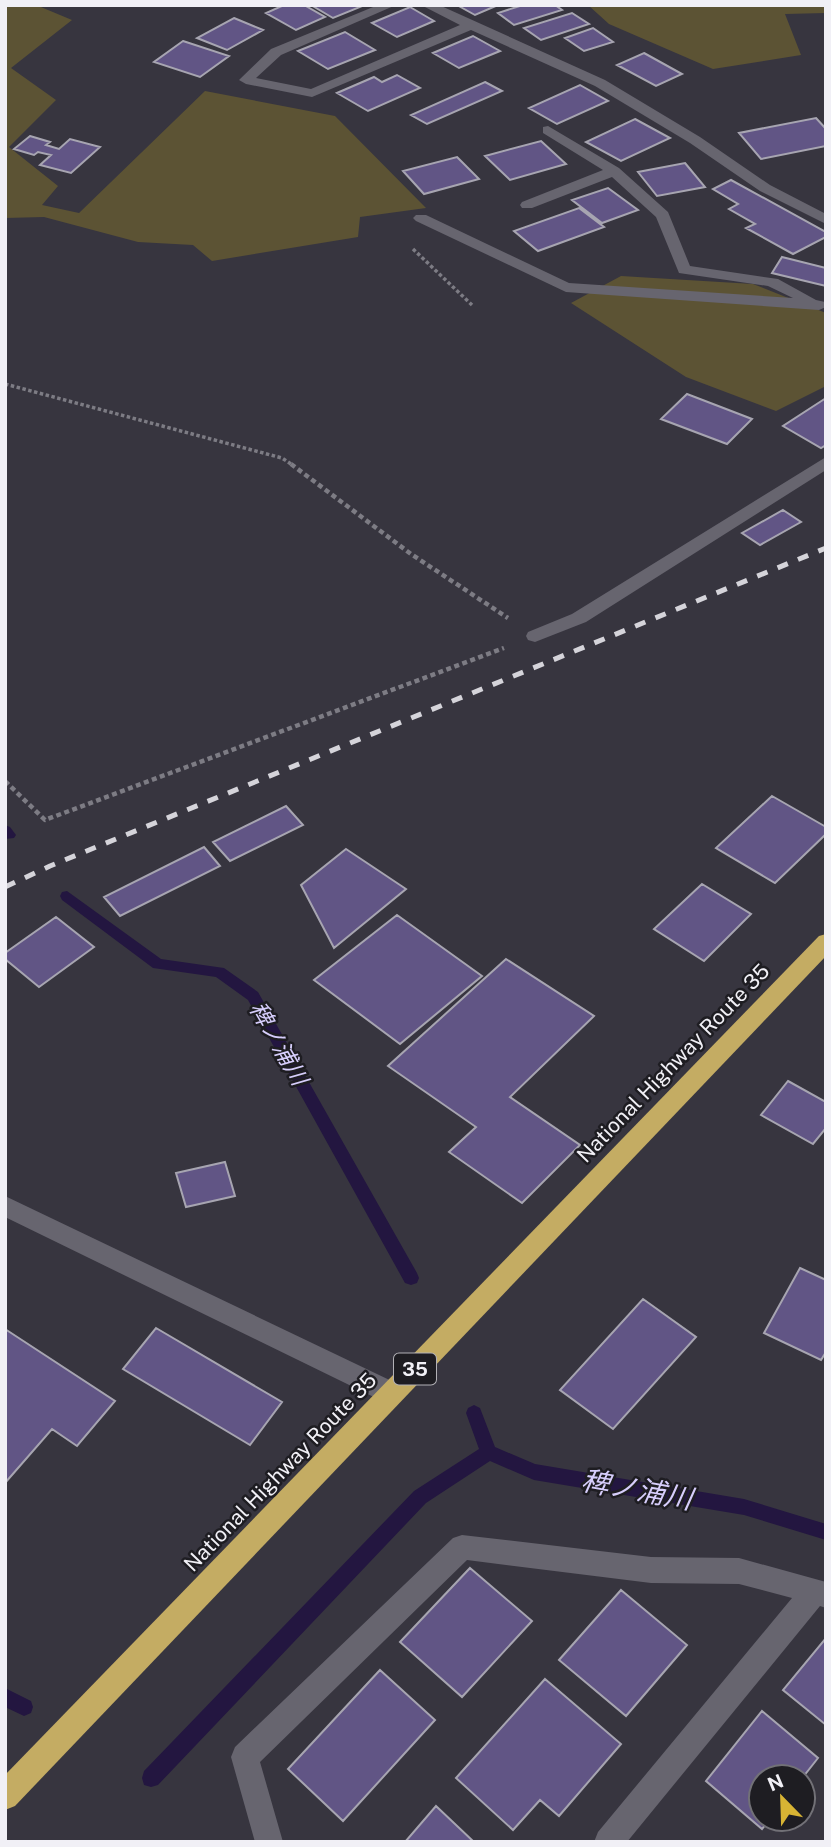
<svg xmlns="http://www.w3.org/2000/svg" width="831" height="1847" font-family="'Public Sans','Noto Sans JP',sans-serif">
<style>
.green{fill:#5c5334}
.lines{fill:none;stroke-linecap:round;stroke-linejoin:round}
.stream{fill:#231640;fill-rule:evenodd}
.building{fill:#615585;stroke:#a7a5b1;stroke-width:2}
.path-far1{stroke:#7d7c84;stroke-width:3.5;stroke-dasharray:3.5 2.5;stroke-linecap:butt}
.path{stroke:#7d7c84;stroke-width:4.5;stroke-dasharray:5 3.5;stroke-linecap:butt}
.street{fill:#67656f;fill-rule:evenodd}
.highway{fill:#c4ac63;fill-rule:evenodd}
.rail{stroke:#d5d4da;stroke-width:5;stroke-dasharray:11 11;stroke-linecap:butt}
.labels{text-anchor:middle;dominant-baseline:central;stroke-width:5;stroke-linejoin:round;paint-order:stroke}
.shield{fill:#1e1d22;stroke:#b2b1b6;stroke-width:2}
.shield-label{font-size:19px;font-weight:bold;fill:#f1f0f6}
.street-label{font-size:21px;fill:#f1f0f6;stroke:#1e1d22}
.water-label{font-size:23px;font-style:italic;fill:#d6cdfb;stroke:#1e1d22}
.near-water-label{font-size:28px;font-style:italic;fill:#d6cdfb;stroke:#1e1d22}
</style>
<rect width="100%" height="100%" fill="#37353f"/>
<path class="green" d="M5,5h31l36,15 -61,48 45,32 -47,47 49,39 -16,19 37,8 126,-122 130,25 91,92 -66,9 -2,20 -146,24 -19,-16 -55,-3 -94,-25 -39,1z
M588,5h238v8l-41,1 16,41 -88,14 -104,-45z
M621,276l132,8 73,29v73l-50,25 -90,-34 -115,-74z"/>
<g class="lines">
<path class="stream" d="M5,825l5,2 6,8 -2,3 -9,1z
M67,891l94,68 63,9 34,24 159,281 2,5 -2,5 -6,2 -6,-2 -157,-283 -32,-23 -63,-9 -91,-68 -2,-4 2,-4z
M474,1405l6,3 15,39 40,17 209,35 82,25v16l-82,-25 -210,-35 -44,-19 -64,42 -268,282 -7,2 -7,-2 -2,-7 2,-7 270,-280 65,-42 -13,-36 2,-5z
M5,1688l26,13 2,6 -2,6 -7,3 -19,-9z"/>
</g>
<path class="building" d="M284,5h20l21,12 -29,13 -30,-17z
M311,5h45l4,2 -27,11z
M457,5h41l-23,10z
M523,5h32l7,5 -48,15 -16,-12z
M410,7l24,14 -37,16 -25,-14z
M572,13l17,11 -48,16 -17,-12z
M234,18l29,12 -36,20 -30,-12z
M593,28l20,14 -29,9 -19,-13z
M345,32l30,18 -47,19 -30,-18z
M473,36l27,15 -41,17 -26,-15z
M183,41l46,15 -29,21 -46,-15z
M644,53l38,21 -26,12 -39,-21z
M397,75l23,13 -52,23 -31,-18 37,-16 8,5z
M485,82l17,9 -75,33 -16,-9z
M580,85l28,16 -51,23 -28,-16z
M816,118l10,11v17l-65,13 -22,-26z
M635,119l35,19 -49,23 -35,-19z
M30,136l20,6 -4,3 13,4 11,-10 30,8 -29,26 -31,-8 11,-10 -13,-3 -4,3 -20,-6z
M541,141l25,23 -56,16 -25,-24z
M457,157l22,22 -55,15 -21,-23z
M685,163l20,24 -48,9 -19,-24z
M731,180l95,52v5l-33,17 -47,-26 9,-4 -26,-15 9,-5 -25,-15z
M608,188l30,22 -36,13 -30,-23z
M579,208l25,19 -66,24 -24,-20z
M782,257l44,11v18l-54,-13z
M687,394l65,25 -25,25 -66,-25z
M826,398v47l-5,3 -38,-22z
M783,510l18,12 -41,23 -18,-12z
M772,796l54,31v7l-51,49 -59,-35z
M286,806l17,19 -73,36 -17,-19z
M204,847l16,19 -100,50 -16,-19z
M346,849l60,40 -72,59 -33,-63z
M702,884l49,30 -47,47 -50,-32z
M397,915l85,61 -82,68 -86,-64z
M56,917l38,30 -55,40 -34,-28v-6z
M506,959l88,57 -84,81 70,48 -58,58 -73,-51 27,-25 -88,-61z
M788,1081l38,21v26l-13,16 -52,-29z
M225,1162l10,34 -49,11 -10,-34z
M800,1268l26,12v72l-5,8 -57,-27z
M643,1299l53,38 -83,92 -53,-39z
M156,1328l126,74 -32,43 -127,-76z
M5,1329l110,72 -38,45 -25,-17 -47,54z
M470,1568l62,53 -70,76 -62,-55z
M621,1590l66,55 -61,71 -67,-56z
M826,1638v87l-43,-35z
M380,1670l55,50 -92,101 -55,-52z
M545,1679l76,65 -62,72 -19,-16 -27,30 -57,-52z
M762,1711l56,47 -15,19h-42v42h9l-8,10 -56,-48z
M436,1806l38,36h-69z"/>
<g class="lines">
<path class="path-far1" d="M413,249l59,56
M5,384l277,74 12,8"/>
<path class="path" d="M291,464l120,90 97,64
M5,781l40,39 459,-172"/>
<path class="street" d="M378,5h18l-115,50 -25,23 55,11 149,-64 -39,-20h18l166,75 95,57 70,48 56,29v10l-66,-33 -70,-48 -95,-57 -124,-56 -159,67 -66,-13 -7,-4 32,-31z
M548,126l71,42 49,44 22,54 88,13 38,21 9,2 1,5 -7,3 -253,-18 -150,-71 -3,-3 3,-3h10l143,68 224,15 -25,-12 -89,-13 -23,-56 -44,-40 -80,31h-10l-2,-3 2,-3 81,-32 -60,-37v-6z
M826,457v13l-240,152 -51,20 -7,-2 -2,-4 2,-4 44,-18z
M5,1196l395,189 3,8 -3,8 -9,3 -9,-3 -377,-184z
M462,1535l189,22 88,1 87,24v26l-6,-2 -193,236h-33l4,-10 194,-234 -53,-14 -88,-1 -184,-23 -207,202 23,80h-28l-24,-85 4,-10 218,-209z"/>
<path class="highway" d="M826,934v22l-811,850 -10,4v-35l814,-839z"/>
<path class="rail" d="M5,887l45,-21 776,-318"/>
</g>
<g class="labels">
<rect class="shield" x="394" y="1353.5" width="42" height="31" rx="5"/>
<g class="shield-label">
<text x="415" y="1369">35</text>
</g>
<g class="street-label">
<text transform="translate(673 1063) rotate(-46)">National Highway Route 35</text>
<text transform="translate(280 1472) rotate(-46)">National Highway Route 35</text>
</g>
<g class="water-label">
<text transform="translate(279 1043) rotate(60)">稗ノ浦川</text>
</g>
<g class="near-water-label">
<text transform="translate(637 1489) rotate(10)">稗ノ浦川</text>
</g>
</g>
<rect width="831" height="1847" fill="none" stroke="#f1f0f6" stroke-width="14"/>
<g transform="translate(782 1798) rotate(337)"><circle r="33" fill="#1e1d22" stroke="#727177" stroke-width="2"/>
<path d="M0-5L12 26L0 18L-12 26Z" fill="#d8b434"/>
<text y="-10" font-size="19" font-weight="bold" text-anchor="middle" fill="#f1f0f6">N</text>
</g>
</svg>
